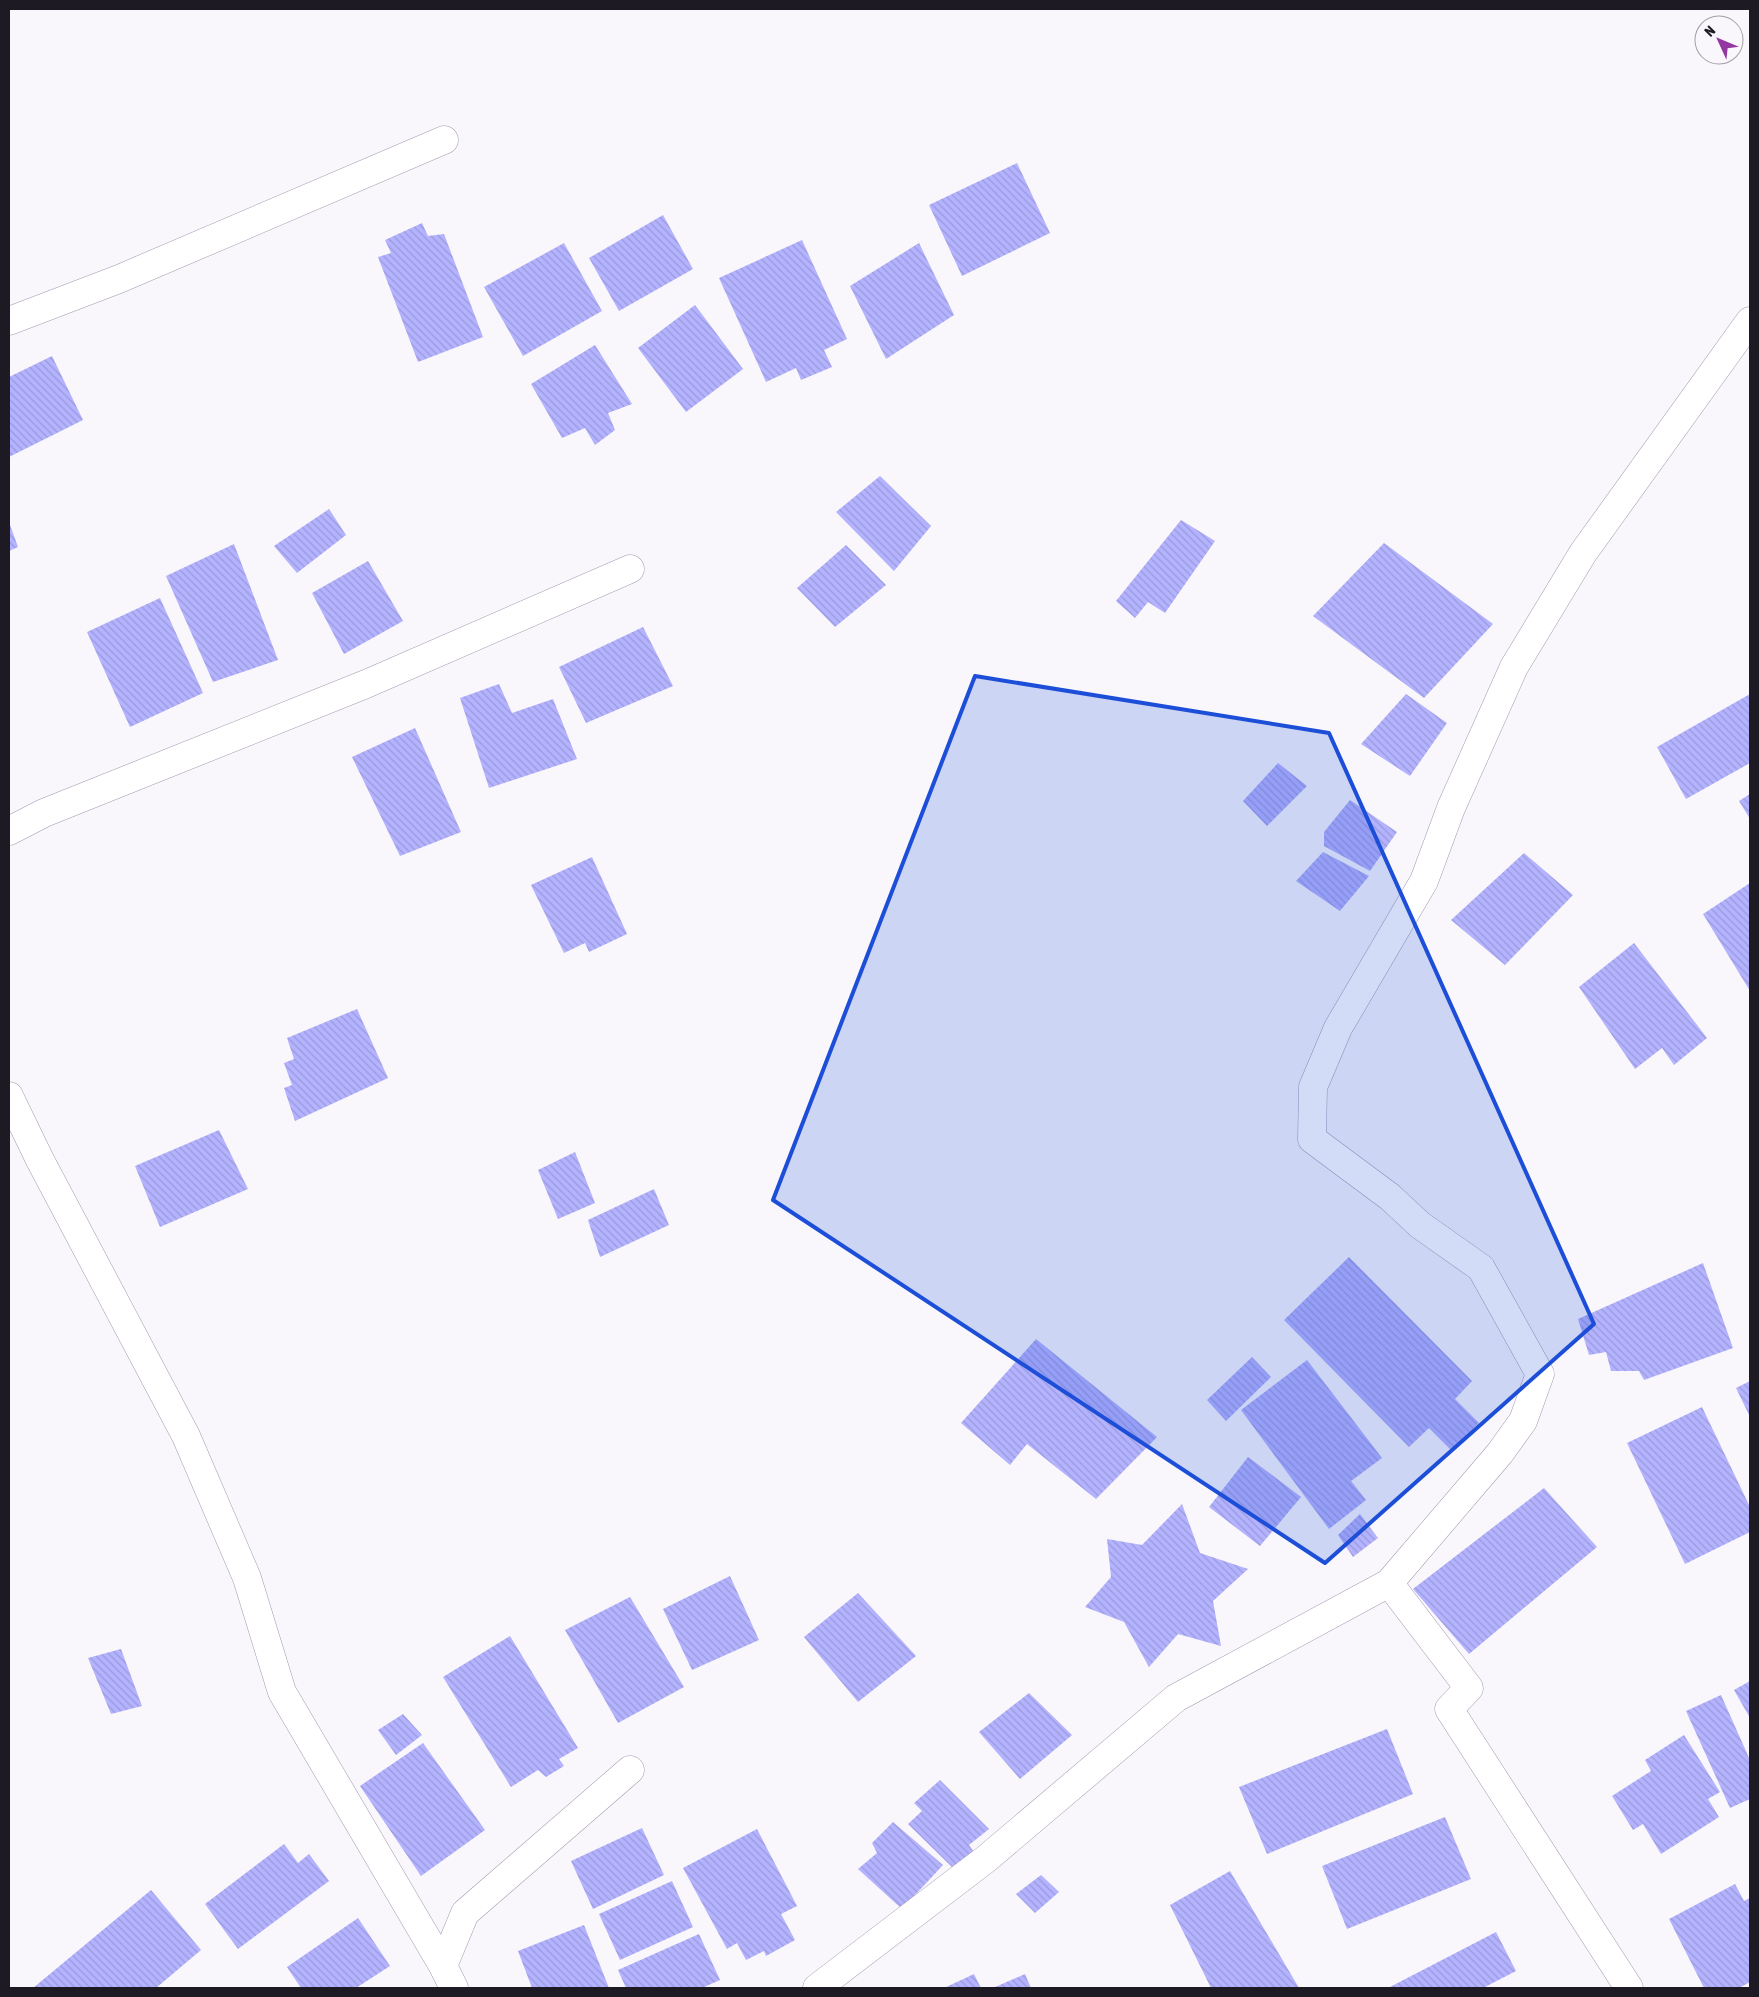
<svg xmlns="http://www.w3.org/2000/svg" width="1759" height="1997" font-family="'Asap Condensed',sans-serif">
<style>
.building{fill:url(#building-back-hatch)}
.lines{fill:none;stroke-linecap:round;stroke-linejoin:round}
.minor-casing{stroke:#a39ab1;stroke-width:29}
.minor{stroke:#fff;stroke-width:28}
.marked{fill:#1d4ed8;fill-opacity:0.2;stroke:#1d4ed8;stroke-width:4;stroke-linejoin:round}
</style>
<defs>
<pattern id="building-back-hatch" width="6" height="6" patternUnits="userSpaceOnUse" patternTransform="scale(1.25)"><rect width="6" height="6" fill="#b4b3ff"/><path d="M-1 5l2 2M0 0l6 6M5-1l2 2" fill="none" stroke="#9a99da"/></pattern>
</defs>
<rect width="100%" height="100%" fill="#f9f7fc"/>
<path class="building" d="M1017,163l33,70 -88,43 -33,-71z
M663,215l30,54 -74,42 -30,-53z
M422,223l6,13 16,-2 39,103 -65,25 -40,-105 13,-4 -6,-13z
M802,240l45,99 -23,11 8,17 -31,13 -5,-12 -30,14 -47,-104z
M564,243l38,68 -79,45 -39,-69z
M919,243l35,72 -68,44 -36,-73z
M695,305l48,64 -57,43 -48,-64z
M595,345l37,59 -24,9 7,17 -20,15 -10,-17 -23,10 -31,-54z
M52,356l31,64 -74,37v-80z
M880,476l51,50 -37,45 -58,-59z
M329,509l17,26 -49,38 -23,-27z
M1181,520l34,21 -50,72 -17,-11 -13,16 -19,-17z
M9,522l9,25 -9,4z
M1384,543l109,81 -69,74 -111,-82z
M234,544l44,116 -65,22 -47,-106z
M846,545l40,40 -51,42 -38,-39z
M368,561l35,60 -59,33 -32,-61z
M160,598l43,95 -73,34 -43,-95z
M643,627l30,59 -87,37 -27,-56z
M499,684l13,29 41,-14 24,60 -88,29 -29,-90z
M1406,694l41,29 -37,53 -49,-32z
M1750,694v69l-64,36 -29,-52z
M415,728l46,104 -61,24 -48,-99z
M1278,763l29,23 -40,40 -24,-25z
M1750,794v25l-11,-18z
M1350,800l47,32 -27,39 -46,-25v-14z
M1323,852l46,24 -29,35 -44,-30z
M1524,853l49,42 -68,70 -54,-45z
M592,857l35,77 -38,18 -4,-9 -21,10 -33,-68z
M1750,883v108l-47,-77z
M1634,943l73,95 -33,27 -12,-17 -27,21 -56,-82z
M357,1009l31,69 -93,43 -11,-33 8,-3 -8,-22 10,-4 -7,-21z
M219,1130l29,59 -88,38 -25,-61z
M575,1152l20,51 -37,16 -20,-49z
M654,1189l15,36 -69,32 -12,-37z
M1349,1257l123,124 -17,18 24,24 -28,27 -22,-22 -20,19 -125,-127z
M1703,1263l30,85 -89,32 -5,-9h-28l-5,-19 -17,3 -11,-36z
M1036,1339l121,98 -61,62 -69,-55 -17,21 -49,-42z
M1252,1357l19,20 -45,44 -19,-21z
M1307,1360l75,98 -31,23 15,19 -37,29 -88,-119z
M1750,1381v36l-14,-29z
M1702,1407l48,100v25l-65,32 -58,-121z
M1248,1457l53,40 -41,49 -51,-39z
M1544,1488l53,59 -128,107 -56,-65z
M1182,1504l18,49 48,16 -35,32 8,45 -43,-12 -29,33 -25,-45 -39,-15 26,-30 -4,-38 35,6z
M1360,1514l18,24 -25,19 -15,-22z
M730,1576l29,64 -67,30 -29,-61z
M858,1593l58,63 -58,46 -54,-65z
M630,1597l54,90 -66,36 -53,-93z
M510,1636l68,112 -19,11 5,7 -18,11 -8,-7 -27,17 -68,-110z
M121,1649l21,57 -31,8 -23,-56z
M1750,1681v37l-16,-28z
M1029,1693l43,42 -52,44 -41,-47z
M1721,1695l29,65v39l-20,9 -44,-97z
M403,1714l19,21 -26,20 -18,-25z
M1387,1729l26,65 -146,60 -28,-67z
M1684,1735l36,57 -12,7 11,18 -58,37 -18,-30 -10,6 -21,-34 39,-25 -6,-11z
M423,1743l62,87 -64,46 -61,-90z
M940,1780l49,49 -20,16 7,10 -21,15 -47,-46 14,-13 -8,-8z
M1445,1817l26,62 -124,50 -25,-63z
M893,1822l50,43 -41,44 -44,-40 19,-16 -5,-10z
M642,1828l22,47 -71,34 -22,-48z
M757,1829l40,77 -16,8 14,26 -29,16 -2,-5 -18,9 -9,-17 -10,6 -44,-81z
M284,1844l14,19 11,-9 20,27 -91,68 -33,-45z
M1230,1871l69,117h-88l-41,-83z
M1041,1875l18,17 -24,21 -19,-19z
M672,1881l21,46 -73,33 -21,-46z
M1735,1884l9,17 6,-3v84l-11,6h-35l-35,-69z
M151,1890l50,60 -45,38h-123z
M358,1918l32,48 -34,22h-55l-14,-21z
M584,1925l25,63h-77l-14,-37z
M1496,1932l20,39 -33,17h-95z
M699,1934l21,46 -18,8h-76l-8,-18z
M974,1974l7,14h-37z
M1025,1974l6,14h-38z"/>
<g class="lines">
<defs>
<path id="minor" d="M9,321l110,-42 325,-139
M9,831l35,-18 322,-129 264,-115
M9,1096l31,64 146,276 61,142 35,114 161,274
M1389,1583l80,105 -20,21 180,279
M454,1988l-11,-22 22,-53 165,-143
M817,1988l169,-129 190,-161 213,-115 111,-130 23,-32 17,-47 -59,-106 -61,-43 -30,-28 -78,-58 1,-52 25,-59 86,-147 27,-73 63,-141 69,-114 167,-232"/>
</defs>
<use href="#minor" class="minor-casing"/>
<use href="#minor" class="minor"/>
</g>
<path class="marked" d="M975,676l354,57 265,591 -269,239 -552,-363z"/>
<rect width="1759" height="1997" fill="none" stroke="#1d1a23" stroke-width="20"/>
<g transform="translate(1719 40) rotate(314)"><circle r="24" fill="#f9f7fc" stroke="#a19fa5"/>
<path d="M0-4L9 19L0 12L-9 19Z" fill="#9437a1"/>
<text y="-8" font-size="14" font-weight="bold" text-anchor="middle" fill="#1d1a23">N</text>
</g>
</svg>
